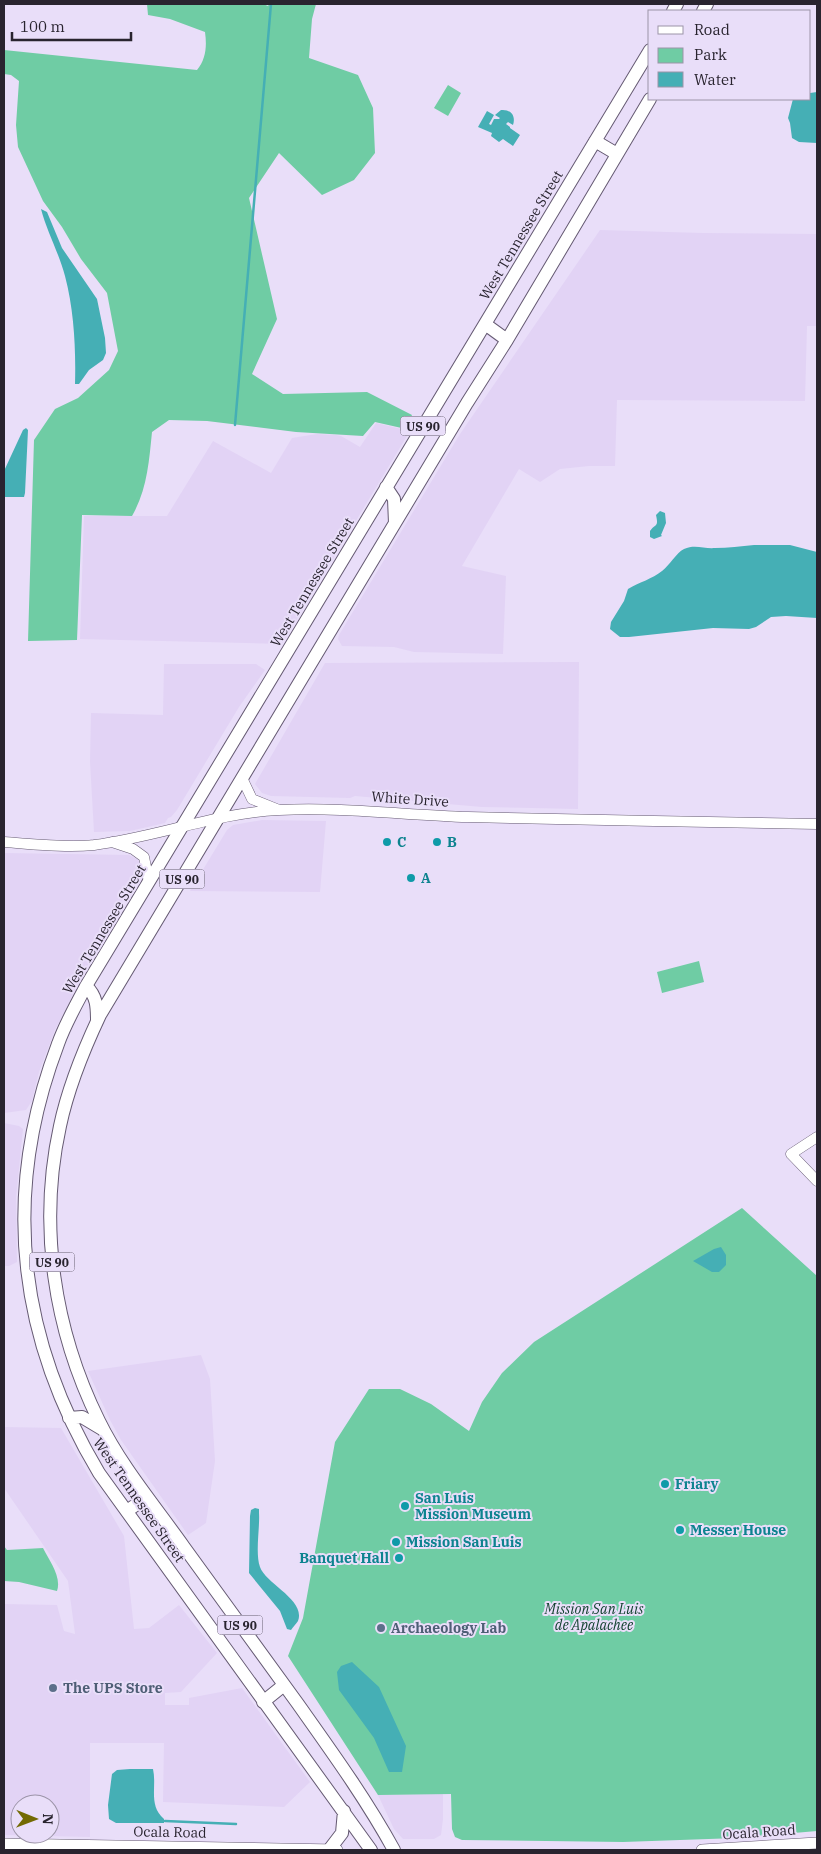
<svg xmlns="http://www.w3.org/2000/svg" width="821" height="1854" font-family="'IBM Plex Serif',serif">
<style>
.built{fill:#e2d3f5;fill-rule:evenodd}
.green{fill:#6fcca4}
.water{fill:#45afb5}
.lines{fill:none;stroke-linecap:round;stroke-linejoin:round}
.stream{stroke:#45afb5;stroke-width:2.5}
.tertiary-casing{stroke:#655a72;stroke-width:11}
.secondary-casing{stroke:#655a72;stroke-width:12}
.primary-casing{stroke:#655a72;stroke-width:14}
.tertiary{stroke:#fff;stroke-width:10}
.secondary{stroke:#fff;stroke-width:11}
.primary{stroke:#fff;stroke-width:12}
.culture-dot{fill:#0f9aa8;stroke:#e9def9;stroke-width:2}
.service-dot{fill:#5c6f8a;stroke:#e9def9;stroke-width:2}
.labels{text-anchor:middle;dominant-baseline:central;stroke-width:4;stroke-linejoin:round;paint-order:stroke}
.shield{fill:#e9def9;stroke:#635c6c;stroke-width:1}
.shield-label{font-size:12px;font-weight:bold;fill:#29242f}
.street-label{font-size:14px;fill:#29242f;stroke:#e9def9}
.culture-label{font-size:14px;font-weight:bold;fill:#0d838f;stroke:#e9def9;text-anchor:start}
.park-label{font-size:14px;font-style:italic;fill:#134230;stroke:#e9def9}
.service-label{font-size:14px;font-weight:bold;fill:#4e5e75;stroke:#e9def9;text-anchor:start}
</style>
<rect width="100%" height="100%" fill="#e9def9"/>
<path class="built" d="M600,230l103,3 114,1v92h-10l-2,75 -188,-1 -2,66h-26l-29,3 -20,13 -21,-13 -57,97 44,10 -3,78 -89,-2 -20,-5 -52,-1 -4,-7 1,-4 121,-201z
M376,423l34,8 -128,213 -202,-5 4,-123h83l46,-75 58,32 21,-35 25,-4 19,1 5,1 19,11z
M579,662l-1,147 -96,-2 -127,-11 -5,2 -79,-2 -9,-3 -7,-9 70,-121z
M164,664h92l9,6 -26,37 -62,103 -6,7 -3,1 -3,5 -35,8 -36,1 -4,-70 1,-49 72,2z
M262,820l64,1 -6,71 -130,-1 37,-61 6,-5z
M4,853l125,2 10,5 2,5v6l-6,11 -25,39 -55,109 -16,42 -7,29 -6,9 -22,3z
M4,1123l15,3 4,3 -7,69 1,64 -8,4h-5z
M201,1355l9,24 5,82 -9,62 -18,12 -67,-95 -11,-20 -22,-49z
M4,1427l57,1 63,108 10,93 15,-1 30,-23 38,48 -36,39 -16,1v12h24v-7l53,-10 68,94 -26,25 -121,-5 1,-59h-74v94l-86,-2v-231l53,1 7,26 11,3 -7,-53 -64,-93zM20,1804h30v30h-30z
M443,1794v25l-2,16 -7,4h-31l-9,-10 -16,-34z"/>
<path class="green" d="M147,4h116l5,2 1,-2h47l-4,15 -3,39 49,17 15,33 2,45 -21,27 -32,15 -43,-42 -30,45 28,121 -25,55 31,20 84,-2 45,23 -6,14 -31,-7 -12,14 -67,-4 -89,-11 -38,-1 -17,12c-3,30 -5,58 -20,84l-50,-1 -5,125 -49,1 6,-201 21,-31 23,-11 31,-28 9,-19 -11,-58 -26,-34 -19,-32 -19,-26 -25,-54 -2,-22 3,-44 -8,-6 -7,-1v-24l193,20c9,-11 10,-24 8,-38l-35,-13 -22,-4z
M448,85l13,8 -13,23 -14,-8z
M699,961l5,21 -42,11 -5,-21z
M742,1208l75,68v555l-80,7 -114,4 -161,-2 -7,-3 -3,-8 -1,-35 -73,1 -90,-139 15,-38 32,-176 34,-53h31l31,15 38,27 13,-29 20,-29 32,-31z
M4,1546l3,4 36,-2c6,12 19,29 14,43l-38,-9 -15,-1z"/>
<path class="water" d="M817,92v51l-18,-1 -7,-4 -2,-15 -2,-5 5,-19h17v-6z
M501,110c10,-1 15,6 12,15l-5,-3 -2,2 4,3v1l10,7 -7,11 -10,-7 -4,3 -8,-6 1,-3 -14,-6 9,-16 7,4 -5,9 2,1 3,-6h5l1,-1 -5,-3z
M41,209l6,3 15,36 35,51 8,39 1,15 -3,7 -14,10 -10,14h-4c1,-35 -1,-74 -10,-108 -6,-23 -18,-44 -24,-67z
M26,428l2,2 -3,63 -1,4h-20v-26l19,-41z
M660,511l5,2 1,10 -5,12 1,1 -8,3 -4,-2v-6c5,-8 9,-3 6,-16z
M754,545h36l27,7v66l-31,-2 -15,1 -15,10 -7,2 -36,-1 -84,9h-9l-10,-8 1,-7 13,-21 4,-12c12,-7 24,-10 34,-18 8,-6 14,-18 22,-22 11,-5 20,0 31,-1 13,0 26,-2 39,-3z
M721,1247l5,8v10l-7,7h-7l-19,-11 21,-12z
M255,1508l4,1v4c1,15 -4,40 1,54 6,17 46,33 38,54 -2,3 -5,6 -7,9l-4,-1 -7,-18 -31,-38 1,-57 1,-6z
M352,1662l27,25 27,59 -4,26h-13l-15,-34 -35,-48 -2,-18 4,-6z
M130,1769h23c4,18 -5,36 11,50v4h-48l-7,-4 -1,-14 4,-31 5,-4z"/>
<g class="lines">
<path class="stream" d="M235,425l36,-421
M165,1821l71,3"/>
<defs>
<path id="tertiary" d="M242,778l10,21 27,11
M4,842c29,2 61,6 90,3 63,-8 122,-32 185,-35 64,-3 126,5 189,7 116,3 233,5 349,7
M112,842l21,7 11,8 5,25
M817,1137l-26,17 26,27"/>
<path id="secondary" d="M4,1844l333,6
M702,1850l115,-7"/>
<path id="primary" d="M673,11l4,-7
M703,11l4,-7
M595,141l22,13
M485,324l22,16
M386,487l8,12 1,24
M86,986c11,10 11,21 11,35
M69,1418l13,-1 20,12
M127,1511l20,-14
M263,1702l21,-17
M329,1850l13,-17 2,-22
M371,1850l-272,-377c-82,-137 -98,-279 -41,-429 7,-20 18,-39 28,-58l564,-936
M394,1850c-28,-51 -62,-98 -96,-146 -38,-52 -76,-105 -114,-157 -29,-41 -63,-81 -85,-126 -45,-91 -61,-195 -39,-295 8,-38 23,-75 40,-111l367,-612 40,-63 143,-241"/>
</defs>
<use href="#tertiary" class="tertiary-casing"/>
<use href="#secondary" class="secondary-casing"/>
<use href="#primary" class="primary-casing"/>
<use href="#tertiary" class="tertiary"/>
<use href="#secondary" class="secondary"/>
<use href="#primary" class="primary"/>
</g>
<g class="culture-dot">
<circle cx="387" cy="842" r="5"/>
<circle cx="437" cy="842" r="5"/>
<circle cx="411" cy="878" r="5"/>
<circle cx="665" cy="1484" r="5"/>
<circle cx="405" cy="1506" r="5"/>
<circle cx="680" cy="1530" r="5"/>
<circle cx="396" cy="1542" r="5"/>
<circle cx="399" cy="1558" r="5"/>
</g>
<g class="service-dot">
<circle cx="381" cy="1628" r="5"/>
<circle cx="53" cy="1688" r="5"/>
</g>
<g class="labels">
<g class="shield">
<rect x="400.5" y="416.5" width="45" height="19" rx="4"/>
<rect x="159.5" y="869.5" width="45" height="19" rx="4"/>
<rect x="29.5" y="1252.5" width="45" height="19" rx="4"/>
<rect x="217.5" y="1615.5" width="45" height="19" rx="4"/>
</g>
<g class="shield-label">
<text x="423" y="426">US 90</text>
<text x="182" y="879">US 90</text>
<text x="52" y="1262">US 90</text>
<text x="240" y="1625">US 90</text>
</g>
<g class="street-label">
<text transform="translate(521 235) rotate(-59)">West Tennessee Street</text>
<text transform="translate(312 582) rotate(-59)">West Tennessee Street</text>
<text transform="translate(410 799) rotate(4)">White Drive</text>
<text transform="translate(104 929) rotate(-59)">West Tennessee Street</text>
<text transform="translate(139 1500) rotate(55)">West Tennessee Street</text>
<text transform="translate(170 1832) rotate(1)">Ocala Road</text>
<text transform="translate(759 1832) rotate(-4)">Ocala Road</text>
</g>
<g class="culture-label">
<text x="397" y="842">C</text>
<text x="447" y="842">B</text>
<text x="421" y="878">A</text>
<text x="675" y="1484">Friary</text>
<text x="415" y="1498">San Luis<tspan x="415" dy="16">Mission Museum</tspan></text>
<text x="690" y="1530">Messer House</text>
<text x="406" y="1542">Mission San Luis</text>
<text x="389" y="1558" text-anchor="end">Banquet Hall</text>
</g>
<g class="park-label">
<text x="594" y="1609">Mission San Luis<tspan x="594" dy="16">de Apalachee</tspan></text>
</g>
<g class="service-label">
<text x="391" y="1628">Archaeology Lab</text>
<text x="63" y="1688">The UPS Store</text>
</g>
</g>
<rect width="821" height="1854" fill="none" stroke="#29242f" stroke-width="10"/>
<rect x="648" y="10" width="162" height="90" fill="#e9def9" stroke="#9c94a8"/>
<rect x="658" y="26" width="25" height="8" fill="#ffffff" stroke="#9c94a8"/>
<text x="694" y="35" font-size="15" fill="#29242f">Road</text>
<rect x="658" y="48" width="25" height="15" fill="#6fcca4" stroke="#9c94a8"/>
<text x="694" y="60" font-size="15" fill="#29242f">Park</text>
<rect x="658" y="72" width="25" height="15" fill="#45afb5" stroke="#9c94a8"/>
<text x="694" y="85" font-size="15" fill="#29242f">Water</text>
<g transform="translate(35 1819) rotate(91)"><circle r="24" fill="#e9def9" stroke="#9c94a8"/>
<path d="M0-4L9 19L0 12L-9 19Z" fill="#736a03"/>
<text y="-8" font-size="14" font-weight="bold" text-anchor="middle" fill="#29242f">N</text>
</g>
<path d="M12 32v8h119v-8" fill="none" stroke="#29242f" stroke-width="2.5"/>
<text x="20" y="32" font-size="15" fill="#29242f" stroke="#e9def9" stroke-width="4" paint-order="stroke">100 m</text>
</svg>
